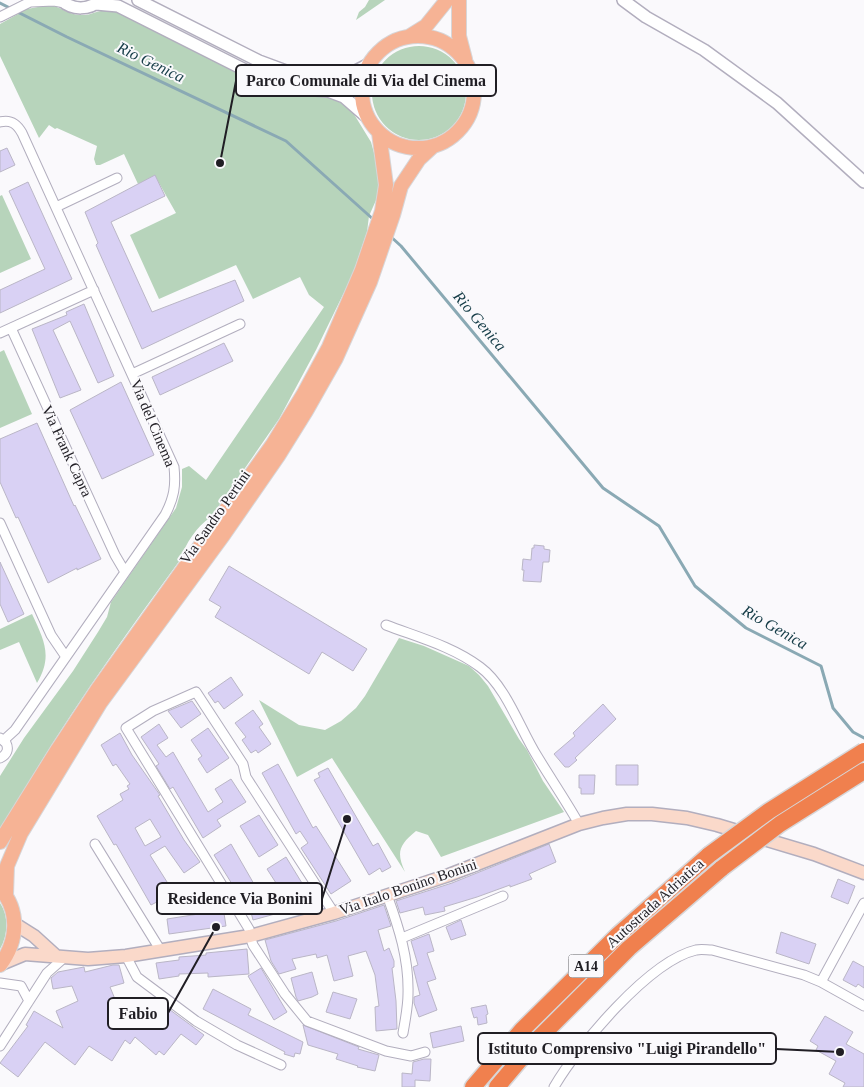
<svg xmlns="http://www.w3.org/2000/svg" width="864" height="1087" font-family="Georgia,serif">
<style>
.green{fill:#b7d4bb}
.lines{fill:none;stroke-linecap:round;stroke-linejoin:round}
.stream{stroke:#8aa9b4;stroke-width:3}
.building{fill:#d9d1f4;stroke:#bab6c6;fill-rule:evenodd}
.minor-casing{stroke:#b2aebe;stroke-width:11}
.tertiary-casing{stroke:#b2aebe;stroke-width:14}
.secondary-casing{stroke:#b2aebe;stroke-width:15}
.primary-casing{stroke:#d7d6d8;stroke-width:16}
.motorway-casing{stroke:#d7d6d8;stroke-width:19}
.minor{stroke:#fff;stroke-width:9}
.tertiary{stroke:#fff;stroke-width:11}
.secondary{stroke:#fad9ca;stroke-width:12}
.primary{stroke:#f6b395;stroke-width:14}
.motorway{stroke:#f0804e;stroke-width:16}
.motorway-bridge-casing{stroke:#d7d6d8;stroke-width:19;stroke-linecap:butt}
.motorway-bridge{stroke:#f0804e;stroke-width:16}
.labels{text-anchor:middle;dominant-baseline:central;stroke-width:4;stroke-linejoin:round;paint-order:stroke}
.shield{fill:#faf9fc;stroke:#616065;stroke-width:1}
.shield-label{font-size:14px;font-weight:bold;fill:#201e24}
.street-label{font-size:15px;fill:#201e24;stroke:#faf9fc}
.water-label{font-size:16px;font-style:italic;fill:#153c47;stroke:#faf9fc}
.leader{fill:none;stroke:#201e24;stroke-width:2}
.callout-dot{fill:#201e24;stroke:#faf9fc;stroke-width:2}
.callout{fill:#faf9fc;stroke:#201e24;stroke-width:2}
.callout-label{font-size:16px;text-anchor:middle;font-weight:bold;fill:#201e24}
</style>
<rect width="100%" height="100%" fill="#faf9fc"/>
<path class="green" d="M369,0h16l-29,20 3,-8 6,-5z
M49,5c11,1 19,10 31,10 14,1 18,-8 36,-3l148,74 35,8 31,4 8,3 14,10 19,31 5,18 3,20 -2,18 -8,18 -2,16 -15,44 -36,74 -37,69 -68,98c-15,10 -25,26 -31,43 -64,88 -128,176 -180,273v-57l24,-38 49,-67 25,-39 9,-15 4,-15 65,-94 6,-21v-18l7,-3 17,14 118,-173 -15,-12 -9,-18 -47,22 -17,-34 -77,34 -29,-64 46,-22 -21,-37 -17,8 -14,-30 -24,11h-4l-2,-6 3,-13 -40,-18 -2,1 -6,-4 -10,13 -39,-82v-32l27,-15z
M372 93a47 47 0 1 1 94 0a47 47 0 1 1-94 0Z
M2,195l29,64 -31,14v-77z
M4,350l28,64 -32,14v-76z
M32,614c12,26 21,42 5,69l-18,-41 -19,8v-21z
M399,638l25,8 45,20 10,9 9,11 31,53 8,11 16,31 21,31 -123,45 -13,-22 -12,-4c-17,14 -20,21 -11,41l-73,-114 -35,19 -38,-77 40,25 26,5 16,-9 15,-13 9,-12z
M0,903c9,13 8,32 0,46z"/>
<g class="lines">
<path class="stream" d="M0,3l67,34 219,104 88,79
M389,235l12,11 202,242 56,38 36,60 51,42 75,38 12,42 20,24 11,6"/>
</g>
<path class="building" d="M7,148l8,17 -15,7v-21z
M155,175l10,21 -54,26 41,90 83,-32 9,21 -102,48 -46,-104 2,-2 -13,-31z
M28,182l44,97 -72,34v-23l45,-21 -36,-78z
M84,304l30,72 -16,7 -28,-62 -17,9 28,60 -21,8 -28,-69 35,-14 -1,-3z
M224,343l9,18 -73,34 -8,-18z
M121,382l33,73 -52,24 -32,-69z
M37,423l37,83 1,-1 26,54 -24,11v-2l-29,15 -30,-66 -2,1 -16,-36v-43z
M534,545l10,1v3l6,1 -1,12h-6l-2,20 -18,-1 1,-11h-2l1,-11 8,1 1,-12h2z
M0,562l24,52 -16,8 -8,-18z
M229,566l138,83 -14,22 -31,-19 -13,22 -94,-57 6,-10 -12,-7z
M231,677l12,18 -19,14 -6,-8 -3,2 -7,-10z
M192,701l9,13 -20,14 -13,-17z
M603,704l13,15 -41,39 2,2 -8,7h-4l-11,-13 21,-18 -2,-3z
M253,710l10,14 -4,3 12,17 -13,9 -2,-3 -5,3 -9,-13 4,-3 -11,-14z
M159,724l9,14 -11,7 9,12 7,-5 35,60 15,-10 -8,-13 16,-10 15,23 -29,18 4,6 -18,12 -30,-51 -3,2 -14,-23 3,-2 -18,-27z
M208,728l21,30 -22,15 -9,-14 4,-3 -11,-16z
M120,733l12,22 28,40 -2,1 26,44 16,22 -16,11 -19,-27 -15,9 24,38 -23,12 -35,-61 -2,1 -17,-29 26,-16 -3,-6 9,-5 -2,-3 3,-2 -14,-20 -3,2 -12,-21zM150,819l11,18 -16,9 -10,-18z
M278,764l35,64 3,-2 35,55 -20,13 -30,-46 7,-5 -8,-12 -4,3 -34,-61z
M616,765h22v20h-22z
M328,768l45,78 5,-3 13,24 -9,5 -2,-4 -11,7 -55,-95 6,-3 -2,-4z
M579,775h16l-1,19h-13v-6h-2z
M259,815l19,30 -19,12 -19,-31z
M231,844l23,40 -14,8h-3l-23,-37z
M549,844l7,18 -27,12 3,5 -22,8v-2l-33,12 -33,10 1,4 -20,4 -2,-8 -23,6 -4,-12 56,-18z
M286,857l19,31 -18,12 -20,-31z
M838,879l17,7 -7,18 -17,-7z
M270,895l5,19 -22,6 -5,-19z
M223,898l2,3 -16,10 14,-4 3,19 -57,8 -2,-15 38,-6 -1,-13z
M384,905l7,21 -13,4 6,21 5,-3 5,13v6l-2,1 4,33 1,28 -21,2 -1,-24 4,-1 -4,-31 -9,-24 -18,5 5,20 -19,5 -7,-26 -10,3 -1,-4 -24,5 4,10 -17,5 -8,-13 -6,-21 71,-19z
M461,920l5,15 -15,5 -5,-13z
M781,932l35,12 -7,20 -33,-11z
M429,934l5,17 -7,2 9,26 -9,3 10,28 -18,7 -5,-14v-6l6,-2 -7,-28 5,-2 -7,-24z
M247,949l2,25 -41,3v-4l-29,1v2l-20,3 -3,-16 23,-3v-3l27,-2v-2z
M853,961l11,6v21l-6,-4 -2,3 -13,-7z
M113,965h6l5,18 -14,4 7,17 21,14 16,-20 50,37 -8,10 -15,-11 -17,21 -5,-4 -3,4 -21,-18 -5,7 -5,-4 -13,21 -23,-15 -14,19 -30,-23 -27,35 -18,-14 28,-37 -2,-1 8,-14 29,17 -7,-17 22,-10 -6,-15 -19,3 -2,-11 7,-6 26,-5 1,5z
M261,968l26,44 -13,8 -26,-44z
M312,972l6,22 -6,3 -14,4 -2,-4 -5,-19z
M213,989l38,20 -3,6 55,27 -3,12 -5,-1 -1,4 -10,-3 1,-2 -82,-43z
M333,992l24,7 -7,20 -24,-7z
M486,1005l2,9 -2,1 1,8 -9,2 -1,-8 -3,1 -3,-10z
M825,1016l28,16 -7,12 18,10v33h-21l2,-4 -16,-9 7,-13 -20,-11 2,-4 -8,-5z
M303,1025l56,22 -1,2 21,6 -4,16 -18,-4 1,-1 -22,-7 2,-5 -30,-9z
M461,1026l3,15 -31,7 -3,-15z
M424,1059h7l-1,22 -15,-1v7h-13v-14l10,1 1,-12z"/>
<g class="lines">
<defs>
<path id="minor" d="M31,2l23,-1 11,2
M0,17l34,-17
M0,122c11,-3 17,2 22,11l152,334c2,19 0,31 -9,48l-150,215 -11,10
M56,207l61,-29
M11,328l104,227 10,17
M0,333l94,-43
M132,374l108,-50
M0,523l51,112 15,22
M386,625c31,12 66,21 94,42 26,19 40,62 57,89 14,23 29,45 42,68
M0,738l6,5c3,6 1,12 -6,15
M95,844l66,107
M387,895c12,33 22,64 21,99 0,13 -3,27 -5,39
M334,913l-88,-136 -3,-13 -47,-72 -43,19 -27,17 123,201 1,7 3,9 32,49 22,27 79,30 25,5 14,-4
M402,938l101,-42
M126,956l11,21 59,44 41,24 44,20
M821,982l43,-79
M0,983l21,3 8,15
M0,1046l47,-73 18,-16
M554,1087c24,-41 95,-126 142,-137 5,-1 11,0 16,0l92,25 17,7 43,24"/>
<path id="tertiary" d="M61,0c12,11 28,10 40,0
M138,0l121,61 27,10 28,5 21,2 13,-3 21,-11
M623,0l23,17 58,33 73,53 87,79
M96,4l22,2 137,69 28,10 21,4 24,2 16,6 24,21"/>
<path id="secondary" d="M15,924l19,12 22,20
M1,964l24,-10 63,5 38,-3 124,-20 84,-23 115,-38 130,-51 24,-6 24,-4h25l35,4 30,7 97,29 50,19"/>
<path id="primary" d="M459,0v36l6,23
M362 92a56 56 0 1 1 112 0a56 56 0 1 1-112 0Z
M410,36l16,-10 21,-26
M0,842l58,-93 39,-59 176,-246 30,-49 26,-48 33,-77 20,-59 4,-26 -7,-52
M6,895l1,-29 14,-33 79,-130 124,-169 54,-78 28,-45 30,-53 34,-76 23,-67 8,-29 18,-27 13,-12
M0,965c18,-24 20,-54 0,-77"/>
<path id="motorway" d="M473,1087l49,-57 96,-95 91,-80
M497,1087l38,-45 94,-94 93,-80"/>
</defs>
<use href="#minor" class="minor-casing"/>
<use href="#tertiary" class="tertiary-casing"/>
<use href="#secondary" class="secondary-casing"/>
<use href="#primary" class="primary-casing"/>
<use href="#motorway" class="motorway-casing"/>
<use href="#minor" class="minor"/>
<use href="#tertiary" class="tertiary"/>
<use href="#secondary" class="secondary"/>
<use href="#primary" class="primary"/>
<use href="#motorway" class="motorway"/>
<defs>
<path id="motorway-bridge" d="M709,855l60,-44 95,-60
M722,868l58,-44 84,-53"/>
</defs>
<use href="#motorway-bridge" class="motorway-bridge-casing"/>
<use href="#motorway-bridge" class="motorway-bridge"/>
</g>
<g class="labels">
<rect class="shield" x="568.5" y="954.5" width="35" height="23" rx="4"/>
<g class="shield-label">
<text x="586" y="966">A14</text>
</g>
<g class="street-label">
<text transform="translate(153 423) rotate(67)">Via del Cinema</text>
<text transform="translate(67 451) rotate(65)">Via Frank Capra</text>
<text transform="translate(215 517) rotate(-55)">Via Sandro Pertini</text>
<text transform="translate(408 887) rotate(-19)">Via Italo Bonino Bonini</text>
<text transform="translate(655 903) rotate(-42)">Autostrada Adriatica</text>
</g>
<g class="water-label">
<text transform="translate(151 62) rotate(26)">Rio Genica</text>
<text transform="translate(480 321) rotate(50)">Rio Genica</text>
<text transform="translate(775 627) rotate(30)">Rio Genica</text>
</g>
</g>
<path class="leader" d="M220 163L236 81M347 819L322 899M216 927L168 1013M840 1052L776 1049"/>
<g class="callout-dot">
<circle cx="220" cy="163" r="5"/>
<circle cx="347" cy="819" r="5"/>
<circle cx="216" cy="927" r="5"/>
<circle cx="840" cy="1052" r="5"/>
</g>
<g class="callout">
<rect x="236" y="65" width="260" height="31" rx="5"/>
<rect x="157" y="883" width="165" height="31" rx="5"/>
<rect x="108" y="998" width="60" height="31" rx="5"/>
<rect x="478" y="1033" width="298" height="31" rx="5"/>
</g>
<g class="callout-label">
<text x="366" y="86">Parco Comunale di Via del Cinema</text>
<text x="240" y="904">Residence Via Bonini</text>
<text x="138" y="1019">Fabio</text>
<text x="627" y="1054">Istituto Comprensivo "Luigi Pirandello"</text>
</g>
</svg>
